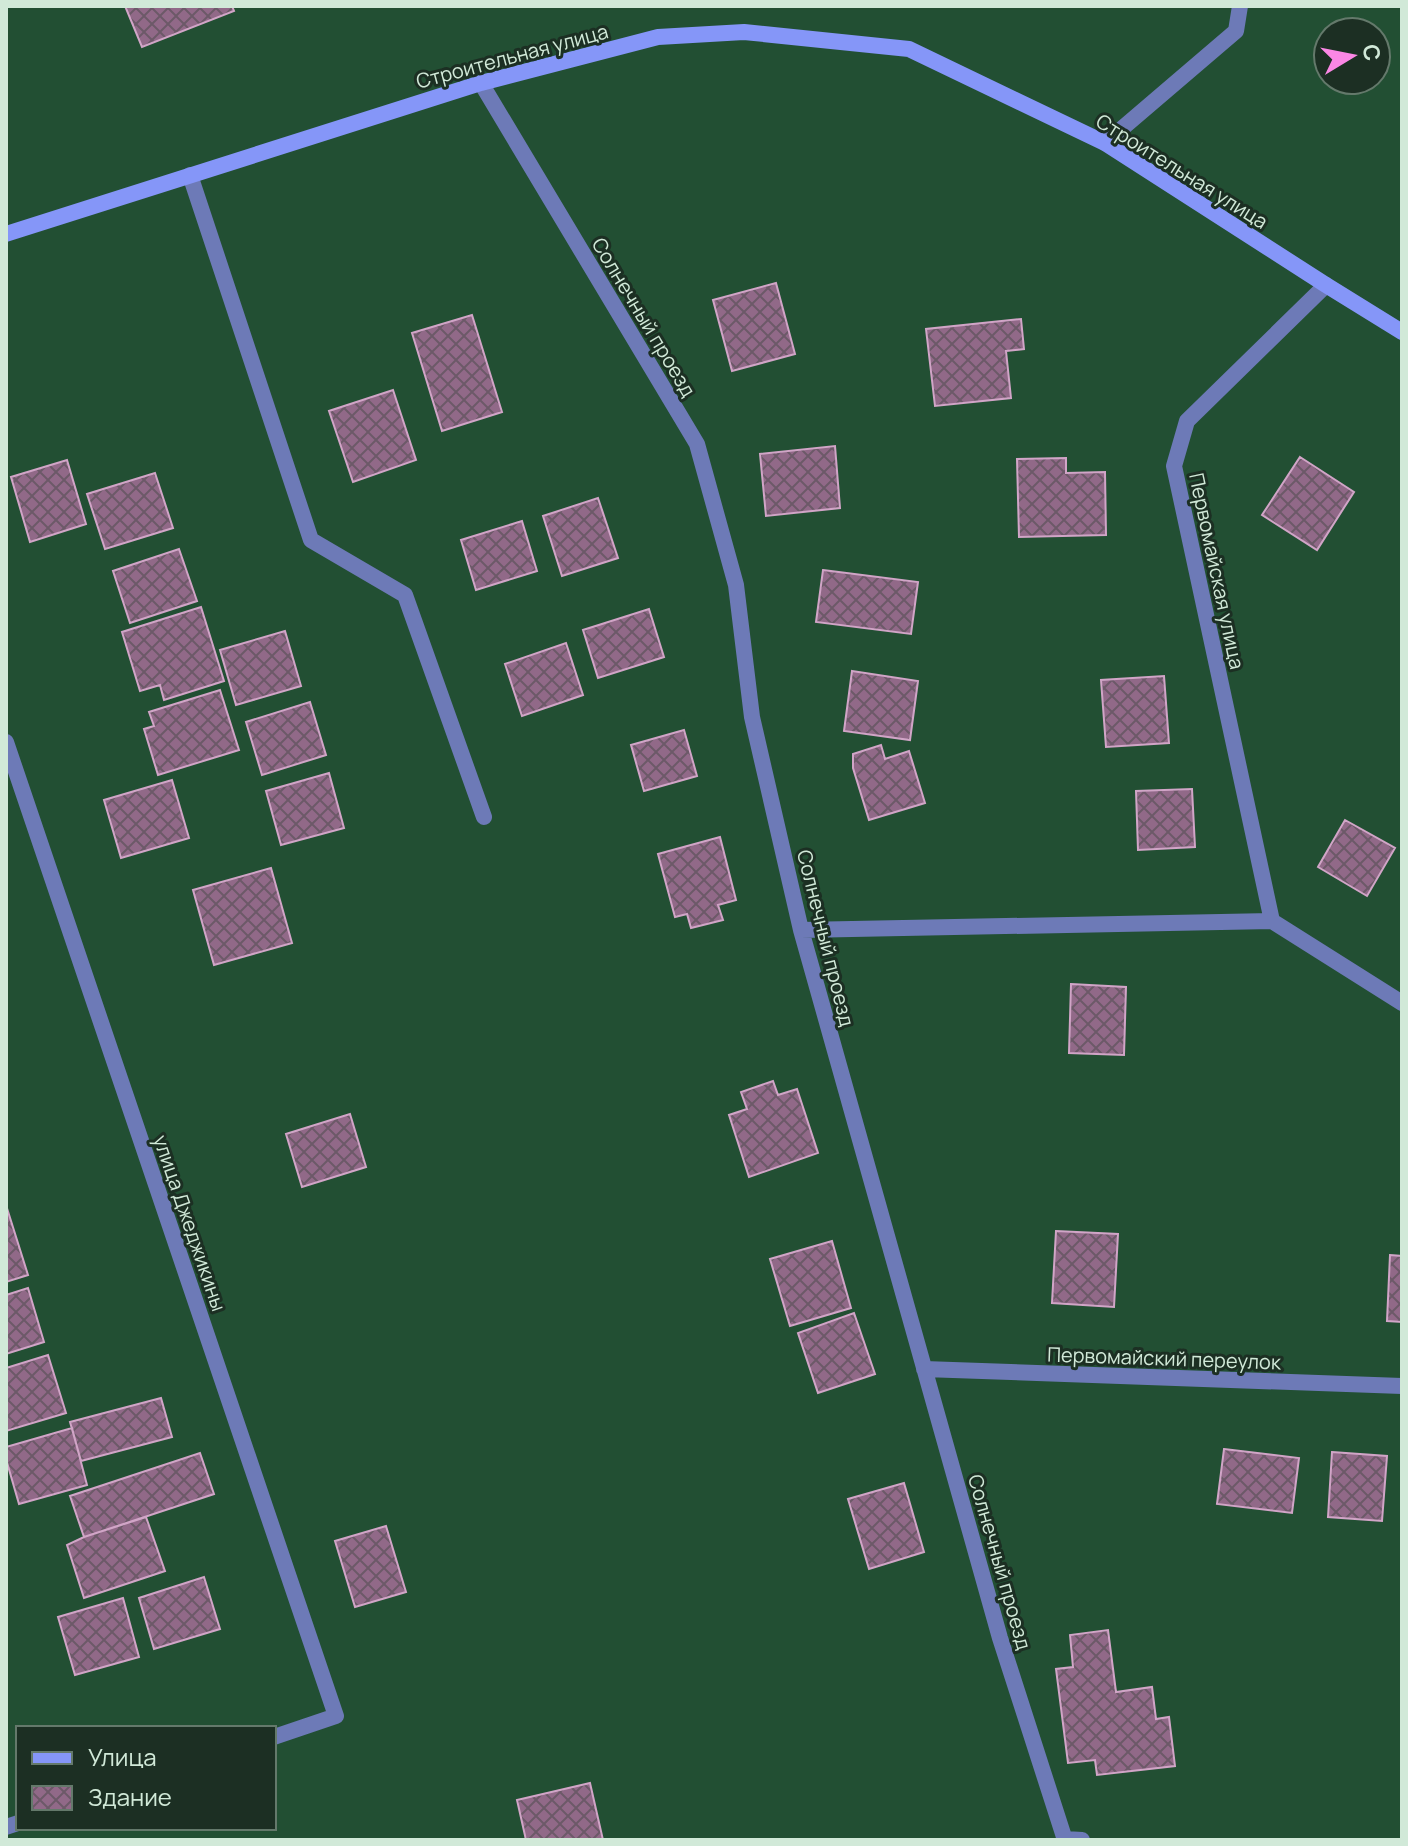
<svg xmlns="http://www.w3.org/2000/svg" width="1408" height="1846" font-family="Manrope,sans-serif">
<style>
.building{fill:url(#building-cross-hatch);stroke:#d1a5c7;stroke-width:2}
.lines{fill:none;stroke-linecap:round;stroke-linejoin:round}
.lane{stroke:#6d7ab7;stroke-width:16}
.street{stroke:#6d7ab7;stroke-width:16}
.secondary{stroke:#8596f8;stroke-width:16}
.labels{text-anchor:middle;dominant-baseline:central;stroke-width:6;stroke-linejoin:round;paint-order:stroke}
.street-label{font-size:20px;fill:#d1e9d8;stroke:#1c2f23}
</style>
<defs>
<pattern id="building-cross-hatch" width="8" height="8" patternUnits="userSpaceOnUse" patternTransform="scale(2)"><rect width="8" height="8" fill="#916988"/><path d="M0 0l8 8M0 8l8-8" fill="none" stroke="#6c5968"/></pattern>
</defs>
<rect width="100%" height="100%" fill="#224f33"/>
<path class="building" d="M125,6h107l2,5 -92,36z
M776,283l19,71 -63,17 -19,-71z
M472,315l30,97 -60,19 -30,-98z
M1021,319l3,30 -18,2 5,47 -76,8 -9,-77z
M393,390l23,70 -63,22 -24,-71z
M835,446l5,62 -74,8 -6,-62z
M1300,457l54,35 -37,58 -55,-35z
M1066,458v15l39,-1 1,63 -87,2 -2,-78z
M67,460l19,64 -56,18 -19,-65z
M155,473l18,55 -68,21 -18,-55z
M598,498l20,60 -56,18 -19,-60z
M522,521l15,50 -61,19 -15,-50z
M179,549l18,52 -67,22 -17,-52z
M823,570l95,12 -7,52 -95,-12z
M201,607l23,74 -60,19 -4,-15 -20,6 -18,-59z
M649,609l15,48 -66,21 -15,-48z
M285,631l16,55 -65,19 -16,-55z
M566,643l17,52 -61,21 -17,-52z
M852,671l66,10 -8,59 -66,-9z
M1164,676l5,67 -63,4 -5,-67z
M220,690l19,60 -81,25 -14,-46 10,-3 -5,-14z
M310,702l16,53 -64,20 -16,-53z
M684,730l13,46 -53,15 -13,-46z
M881,745l4,14 24,-8 16,52 -56,17 -16,-52v-14z
M329,773l15,55 -63,17 -15,-54z
M172,780l17,58 -68,20 -17,-58z
M1192,789l3,58 -57,3 -2,-59z
M1345,820l50,28 -28,48 -49,-29z
M720,837l16,63 -18,5 5,15 -32,8 -4,-14 -12,3 -17,-63z
M271,868l21,75 -78,22 -21,-75z
M1071,984l55,3 -2,68 -55,-2z
M773,1081l5,14 19,-6 21,64 -69,24 -20,-62 18,-6 -6,-17z
M350,1114l16,53 -64,20 -16,-53z
M6,1205l22,70 -22,7z
M1056,1231l62,3 -4,73 -62,-4z
M832,1241l19,67 -61,18 -20,-67z
M1390,1255l12,1v66l-15,-1z
M28,1288l16,54 -38,12v-59z
M854,1313l21,61 -57,19 -20,-60z
M48,1355l18,58 -60,18v-63z
M161,1398l11,39 -91,24 -11,-39z
M72,1428l15,57 -68,19 -13,-45v-12z
M1224,1449l75,9 -7,55 -75,-9z
M1332,1452l55,4 -5,65 -54,-4z
M200,1453l14,41 -130,43 -14,-41z
M904,1483l20,69 -55,17 -21,-70z
M146,1517l19,54 -81,27 -17,-53 17,-8z
M386,1526l20,66 -51,15 -20,-66z
M204,1577l16,52 -66,20 -15,-51z
M123,1598l16,59 -64,18 -17,-58z
M1108,1630l8,62 36,-5 4,32 13,-2 6,49 -78,9 -2,-15 -27,3 -12,-94 17,-2 -3,-32z
M590,1783l13,57h-77l-9,-40z"/>
<g class="lines">
<path class="lane" d="M1105,143l131,-112 4,-25"/>
<path class="street" d="M481,83l216,361 39,141 16,132 49,213 199,708 65,202
M190,175l121,365 94,55 79,222
M6,742l330,974 -62,21
M1272,921l-98,-455 13,-45 139,-136
M801,930l471,-9 130,82
M924,1369l478,17
M6,1827l12,-4
M1065,1839l17,1"/>
<path class="secondary" d="M6,234l475,-151 177,-46 86,-5 165,17 196,94 221,142 76,47"/>
</g>
<g class="labels">
<g class="street-label">
<text transform="translate(512 56) rotate(-15)">Строительная улица</text>
<text transform="translate(1182 171) rotate(32)">Строительная улица</text>
<text transform="translate(644 317) rotate(59)">Солнечный проезд</text>
<text transform="translate(1217 571) rotate(78)">Первомайская улица</text>
<text transform="translate(826 938) rotate(76)">Солнечный проезд</text>
<text transform="translate(190 1223) rotate(71)">улица Джеджикины</text>
<text transform="translate(1164 1358) rotate(2)">Первомайский переулок</text>
<text transform="translate(1000 1562) rotate(74)">Солнечный проезд</text>
</g>
</g>
<rect width="1408" height="1846" fill="none" stroke="#d1e9d8" stroke-width="16"/>
<rect x="16" y="1726" width="260" height="104" fill="#1c2f23" stroke="#64796b" stroke-width="2"/>
<rect x="32" y="1752" width="40" height="12" fill="#8596f8" stroke="#64796b" stroke-width="2"/>
<text x="88" y="1766" font-size="24" fill="#d1e9d8">Улица</text>
<rect x="32" y="1786" width="40" height="24" fill="url(#building-cross-hatch)" stroke="#64796b" stroke-width="2"/>
<text x="88" y="1806" font-size="24" fill="#d1e9d8">Здание</text>
<g transform="translate(1352 56) rotate(80)"><circle r="38" fill="#1c2f23" stroke="#64796b" stroke-width="2"/>
<path d="M0-6L14 30L0 20L-14 30Z" fill="#fb87e5"/>
<text y="-12" font-size="22" font-weight="bold" text-anchor="middle" fill="#d1e9d8">С</text>
</g>
</svg>
